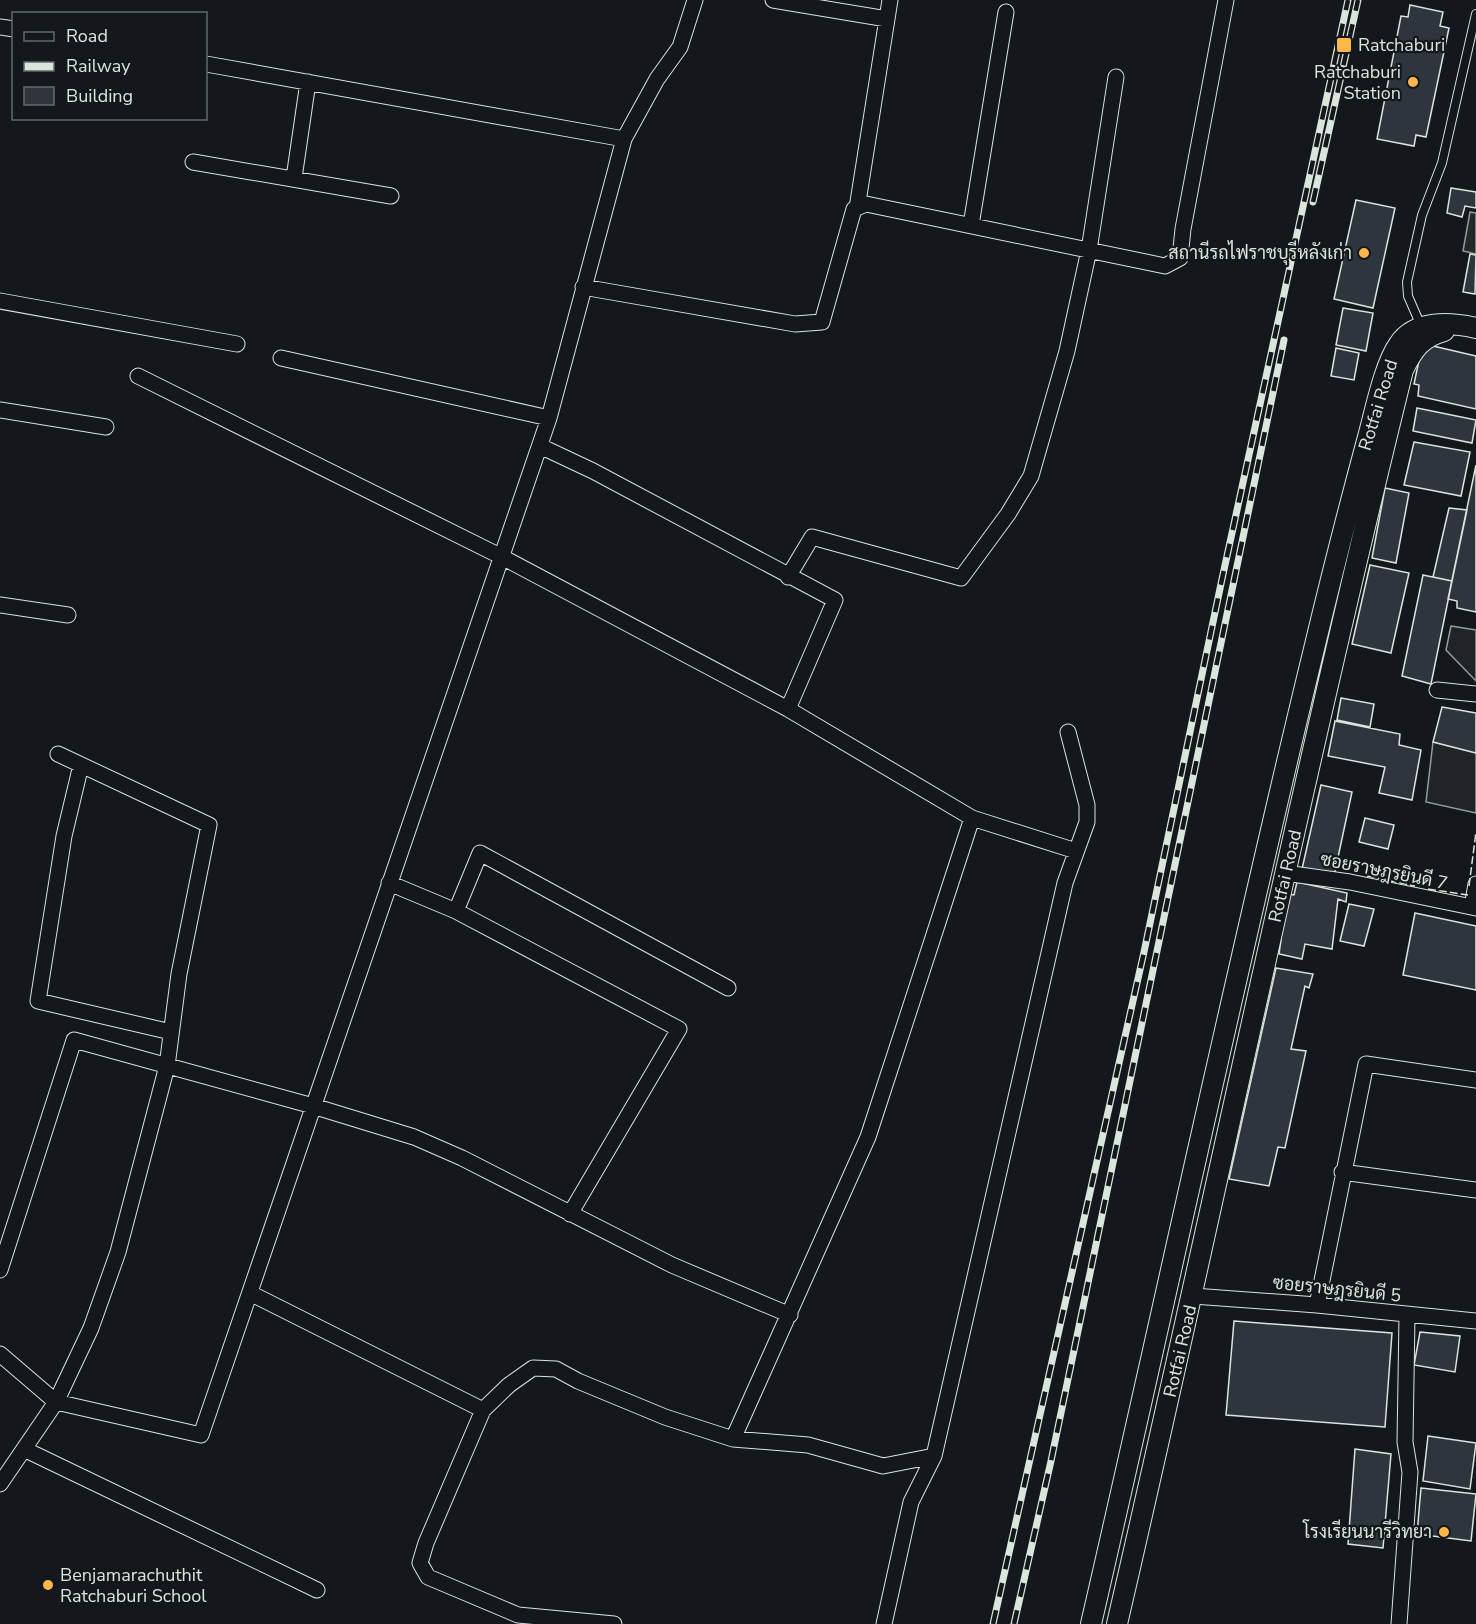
<svg xmlns="http://www.w3.org/2000/svg" width="1476" height="1624" font-family="'Nunito Sans',Sarabun,sans-serif">
<style>
.green{fill:#202428;stroke:#939e99;stroke-width:1.5}
.parking{fill:#24282b;stroke:#939e99;stroke-width:1.5}
.building{fill:#2c363c;stroke:#d8e6dc;stroke-width:1.5}
.lines{fill:none;stroke-linecap:round;stroke-linejoin:round}
.service-casing{stroke:#d8e6dc;stroke-width:10}
.minor-casing{stroke:#d8e6dc;stroke-width:17}
.tertiary-casing{stroke:#d8e6dc;stroke-width:22}
.service{stroke:#14181c;stroke-width:8}
.minor{stroke:#14181c;stroke-width:15}
.tertiary{stroke:#14181c;stroke-width:20}
.rail-casing{stroke:#d8e6dc;stroke-width:7}
.rail{stroke:#14181c;stroke-width:4.5;stroke-dasharray:14;stroke-linecap:butt}
.fence{stroke:#d8e6dc;stroke-width:1.5;stroke-dasharray:8 3;stroke-linecap:butt}
.poi-dot{fill:#ffb74d;stroke:#14181c;stroke-width:2}
.labels{text-anchor:middle;dominant-baseline:central;stroke-width:4.5;stroke-linejoin:round;paint-order:stroke}
.poi-label{font-size:18px;fill:#d8e6dc;stroke:#14181c;text-anchor:end}
.street-label{font-size:18px;fill:#d8e6dc;stroke:#14181c}
</style>
<rect width="100%" height="100%" fill="#14181c"/>
<path class="green" d="M1451,626l25,4v51l-30,-31z
M1433,742l43,11v60l-50,-11z"/>
<path class="parking" d="M1470,212l6,1v41l-13,-3z"/>
<path class="building" d="M1410,5l33,7 -3,14 9,2 -23,109 -10,-2 -2,11 -37,-7 24,-123 7,1z
M1451,188l25,4v16l-11,-2 -3,11 -15,-4z
M1356,200l39,8 -22,100 -39,-9z
M1470,254l6,1 -1,39 -12,-2z
M1343,308l30,5 -7,38 -30,-6z
M1433,346l43,10v53l-58,-13 1,-11 -5,-1 7,-33z
M1336,348l23,5 -5,27 -23,-4z
M1417,408l59,12 -4,23 -59,-12z
M1414,442l56,10 -9,44 -57,-11z
M1476,465v147l-19,-4v-7l-9,-2z
M1385,488l24,5 -13,70 -24,-5z
M1449,508l18,2 -15,71 -19,-4z
M1370,565l39,8 -18,80 -39,-9z
M1423,575l29,6 -21,103 -29,-8z
M1341,698l33,6 -4,23 -33,-7z
M1442,707l34,6v40l-43,-11z
M1335,721l65,13 -1,11 22,5 -9,50 -33,-7 6,-26 -57,-11z
M1321,785l31,7 -18,84 -32,-7z
M1365,818l29,7 -6,24 -29,-7z
M1297,882l50,11 -1,9 -8,-3 -6,50 -27,-5 -3,15 -23,-5 2,-14 -2,-1 8,-45 7,1z
M1349,904l25,5 -10,37 -24,-5z
M1415,913l61,13v64l-73,-15z
M1276,968l37,6 -4,14 -4,-2 -14,63 15,2 -21,97 -7,-1 -9,39 -40,-7z
M1234,1321l158,12 -7,94 -159,-12z
M1420,1332l40,4 -5,36 -41,-7z
M1428,1436l48,7 -6,46 -47,-8z
M1355,1449l36,5 -8,94 -35,-4z
M1421,1488l55,6 -5,47 -54,-7z"/>
<g class="lines">
<defs>
<path id="service" d="M1421,326l-13,-30 -1,-14 15,-67 20,-52 34,-149"/>
<path id="minor" d="M773,0l114,19
M0,27l14,2
M206,64l418,75
M193,162l198,34
M294,178l14,-96
M857,208l33,-208
M971,225l35,-213
M583,287l212,37 27,-2 32,-113 12,-5 299,62 15,-8 3,-29 43,-229
M0,301l237,43
M281,358l268,60
M138,376l364,181 286,152 184,109 104,33
M0,410l106,17
M540,446l53,25 242,129 -47,109
M788,577l24,-40 149,41 47,-64 23,-38 36,-125 22,-101 27,-173
M0,605l68,10
M1437,690l39,4
M81,765l-17,71 -26,165 133,31
M1285,873l65,9 126,26
M389,883l67,28 223,118 -109,185
M1472,907l4,-23
M456,911l24,-58 248,135
M1342,1172l134,18
M0,1270l74,-230 239,66 101,31 48,21 210,107 118,50
M250,1293l233,117
M1193,1296l124,9 159,16
M1317,1305l49,-241 110,16
M0,1354l56,48 145,33 348,-1017 75,-279 33,-60 23,-32 15,-47
M733,1439l135,-302 104,-319
M26,1450l291,140
M0,1484l56,-82 35,-74 27,-76 49,-186 12,-92 30,-149 -151,-71
M614,1624l-96,-9 -90,-38 -8,-14 6,-20 57,-133 26,-25 24,-17 23,1 22,12 87,36 68,22 75,6 75,21 51,-10
M884,1624l27,-122 23,-46 131,-573 22,-61v-17l-19,-73
M1399,1624l11,-152 -5,-30 2,-126"/>
<path id="tertiary" d="M1091,1624c75,-325 144,-651 223,-975 17,-71 35,-142 54,-212 7,-25 16,-72 31,-93 16,-24 51,-22 77,-16
M1117,1624c97,-418 183,-838 286,-1254 10,-20 18,-33 41,-39"/>
</defs>
<use href="#service" class="service-casing"/>
<use href="#minor" class="minor-casing"/>
<use href="#tertiary" class="tertiary-casing"/>
<use href="#service" class="service"/>
<use href="#minor" class="minor"/>
<use href="#tertiary" class="tertiary"/>
<defs>
<path id="rail" d="M1313,202l45,-202
M993,1624l151,-672 78,-373 126,-579
M1014,1624l37,-163 233,-1121"/>
</defs>
<use href="#rail" class="rail-casing"/>
<use href="#rail" class="rail"/>
<path class="fence" d="M1367,876l48,10
M1469,886l7,-54
M1428,889l40,6"/>
</g>
<g class="poi-dot">
<rect x="1336" y="37" width="16" height="16" rx="3"/>
<circle cx="1413" cy="82" r="6"/>
<circle cx="1364" cy="253" r="6"/>
<circle cx="1444" cy="1532" r="6"/>
<circle cx="48" cy="1585" r="6"/>
</g>
<g class="labels">
<g class="poi-label">
<text x="1358" y="45" text-anchor="start">Ratchaburi</text>
<text x="1401" y="72">Ratchaburi<tspan x="1401" dy="21">Station</tspan></text>
<text x="1352" y="253">สถานีรถไฟราชบุรีหลังเก่า</text>
<text x="1432" y="1532">โรงเรียนนารีวิทยา</text>
<text x="60" y="1575" text-anchor="start">Benjamarachuthit<tspan x="60" dy="21">Ratchaburi School</tspan></text>
</g>
<g class="street-label">
<text transform="translate(1378 405) rotate(-73)">Rotfai Road</text>
<text transform="translate(1384 871) rotate(11)">ซอยราษฎรยินดี 7</text>
<text transform="translate(1285 876) rotate(-77)">Rotfai Road</text>
<text transform="translate(1337 1289) rotate(6)">ซอยราษฎรยินดี 5</text>
<text transform="translate(1180 1351) rotate(-77)">Rotfai Road</text>
</g>
</g>
<rect x="12" y="12" width="195" height="108" fill="#14181c" stroke="#626a69" stroke-width="1.5"/>
<rect x="24" y="32" width="30" height="9" fill="#14181c" stroke="#626a69" stroke-width="1.5"/>
<text x="66" y="42" font-size="18" fill="#d8e6dc">Road</text>
<rect x="24" y="62" width="30" height="9" fill="#d8e6dc" stroke="#626a69" stroke-width="1.5"/>
<text x="66" y="72" font-size="18" fill="#d8e6dc">Railway</text>
<rect x="24" y="87" width="30" height="18" fill="#2c363c" stroke="#626a69" stroke-width="1.5"/>
<text x="66" y="102" font-size="18" fill="#d8e6dc">Building</text>
</svg>
